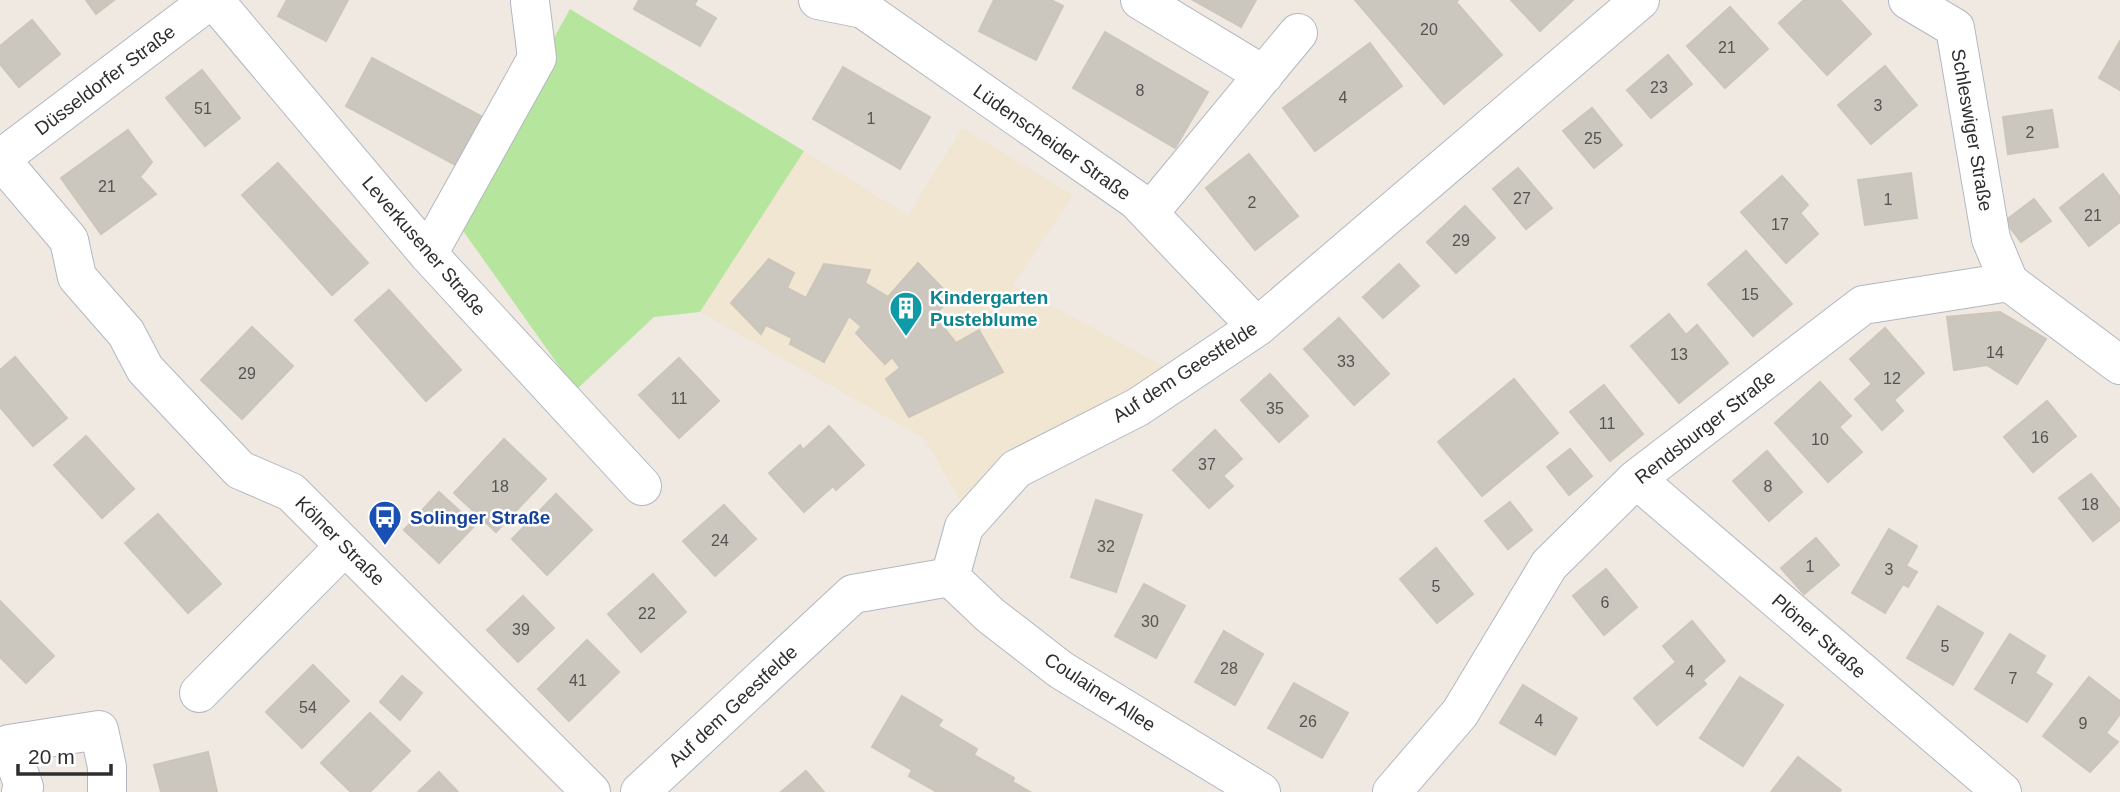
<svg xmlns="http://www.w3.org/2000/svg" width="2120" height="792" font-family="Helvetica,sans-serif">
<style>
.education{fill:#f0e6d1}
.green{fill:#b6e59e}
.building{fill:#cbc7bf;stroke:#cbc5ba;stroke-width:2}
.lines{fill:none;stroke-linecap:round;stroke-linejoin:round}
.minor-casing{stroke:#b4b7c1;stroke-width:40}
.minor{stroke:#fff;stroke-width:38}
.labels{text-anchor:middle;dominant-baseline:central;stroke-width:5;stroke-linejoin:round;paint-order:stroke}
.number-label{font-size:16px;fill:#555452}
.street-label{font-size:19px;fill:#2e2e2e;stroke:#fff}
.culture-label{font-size:19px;font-weight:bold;fill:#0d838f;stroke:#fff;text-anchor:start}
.transit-label{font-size:19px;font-weight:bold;fill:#164399;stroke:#fff;text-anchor:start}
</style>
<rect width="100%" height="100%" fill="#efe9e1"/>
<path class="education" d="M962,128l111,67 -60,90 152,82 -199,144 -41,-72 -225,-127 104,-161 104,64z"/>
<path class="green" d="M570,9l234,142 -104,161 -46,5 -78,73 -122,-172z"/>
<path class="building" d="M86,0h28l-18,14z
M287,0h61l-22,41 -48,-25z
M639,0h58l-3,5 22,13 -16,28 -66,-37z
M994,0h57l12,6 -27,54 -57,-29z
M1193,0h63l-15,27z
M1355,0h103l-2,2 46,53 -58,49z
M1511,0h62l-33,31z
M1804,0h36l31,34 -44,41 -48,-52z
M1730,7l38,42 -43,39 -38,-42z
M32,20l28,34 -41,33 -19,-23v-18z
M1105,32l103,60 -33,56 -102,-60z
M2120,41v49l-21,-12z
M1370,43l32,43 -87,65 -32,-43z
M1668,55l24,29 -41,34 -24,-28z
M372,58l116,62 -27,48 -115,-62z
M1885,66l32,39 -46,39 -33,-39z
M843,67l87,50 -30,52 -87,-50z
M202,70l38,48 -35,28 -39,-48z
M1592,108l30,37 -28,23 -31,-37z
M2052,110l6,37 -50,7 -5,-37z
M128,130l24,32 -12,15 16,17 -55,40 -40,-56z
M1249,154l49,62 -43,34 -49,-62z
M278,163l90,100 -36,32 -90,-100z
M1518,168l34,40 -26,21 -33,-40z
M1911,173l6,45 -52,7 -7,-45z
M2103,174l17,23v25l-31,24 -29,-38z
M1782,176l26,29 -8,8 18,21 -32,29 -45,-51z
M2034,199l17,22 -30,21 -16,-21z
M1465,206l30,32 -39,35 -29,-31z
M1746,251l46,53 -39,32 -45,-52z
M769,259l25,14 -7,15 19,10 18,-34 46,6 -5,13 23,14 -26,30 -13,-11 -25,46 -34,-18 2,-6 -26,-13 -5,9 -30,-31z
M918,263l34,35 -18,17 22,28 23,-13 24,42 -94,45 -23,-38 14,-11 -8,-11 -7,7 -29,-31z
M1399,264l20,22 -36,32 -20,-21z
M389,290l72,80 -35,31 -71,-81z
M2000,312l46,27 -29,45 -30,-19 -33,5 -7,-53z
M1669,314l17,21 11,-10 31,38 -49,40 -48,-57z
M1339,318l50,56 -35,31 -50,-56z
M252,327l41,39 -51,53 -41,-39z
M1885,328l39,45 -30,27 9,11 -21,19 -27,-31 17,-15 -22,-25z
M15,357l52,61 -34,28 -33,-39v-37z
M679,358l40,43 -40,37 -40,-43z
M1270,374l38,42 -29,26 -38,-42z
M1514,379l44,54 -76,63 -44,-54z
M1820,382l31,34 -12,11 23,25 -34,30 -53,-59z
M1604,385l39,49 -33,27 -40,-49z
M2047,401l29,35 -43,36 -29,-35z
M829,426l35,39 -28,25 -3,-4 -29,26 -35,-39 31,-28 3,5z
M1215,430l27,29 -19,17 10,10 -24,22 -36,-38z
M86,436l48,53 -32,29 -48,-53z
M504,439l42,40 -50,53 -42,-39z
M1570,449l22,27 -23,19 -22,-28z
M1767,451l35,41 -33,29 -36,-40z
M2091,474l29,36v10l-27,21 -34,-43z
M439,492l36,33 -36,38 -35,-33z
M556,494l36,36 -45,45 -35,-36z
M1096,500l46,15 -26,77 -45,-15z
M1510,502l22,28 -24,19 -23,-28z
M724,505l32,34 -41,37 -32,-35z
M158,514l63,70 -33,29 -63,-70z
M1889,529l28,17 -11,20 11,6 -9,15 -5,-3 -18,29 -33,-20z
M1816,538l23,27 -35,29 -23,-26z
M1436,548l37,46 -36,29 -37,-44z
M1606,569l31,38 -33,28 -31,-39z
M653,574l33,38 -45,40 -33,-38z
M1144,584l41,22 -29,52 -41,-22z
M523,596l31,32 -36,34 -31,-32z
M0,601l54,55 -28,27 -26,-26z
M1938,606l45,27 -30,52 -46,-27z
M1692,621l33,40 -22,19 3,4 -49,41 -23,-27 42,-36 -13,-16z
M1224,631l39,23 -28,51 -40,-23z
M2010,634l35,22 -10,17 17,11 -25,38 -52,-33z
M587,640l32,32 -50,49 -31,-32z
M313,665l36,36 -47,47 -36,-36z
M402,676l20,17 -22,27 -20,-18z
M1740,677l43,28 -40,61 -43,-28z
M2089,677l31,24v13l-14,19 12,9 -28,30 -47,-36z
M1294,683l54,30 -26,45 -54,-30z
M1523,685l54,33 -22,37 -55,-32z
M902,696l40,24 -4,6 39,23 -3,6 40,23 -1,4 17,10h-93l-28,-16 3,-6 -40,-23z
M370,713l40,38 -40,41h-19l-30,-29z
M208,752l9,40h-56l-7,-27z
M1798,757l43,33 -2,2h-68z
M806,771l18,21h-43z
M439,772l19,20h-40z"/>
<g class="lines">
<defs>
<path id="minor" d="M214,0l214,254 214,232
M818,0l45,9 273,191 121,127
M1140,0l124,75
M1908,0l47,28 36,211 18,43
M0,159l69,81 8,37 49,56 19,36 95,101 51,22 300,300
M0,159l210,-159
M1149,213l149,-180
M428,254l109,-196 -7,-56
M1636,479l366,313
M950,577l14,-50 52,-58 122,-62 119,-80 383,-327
M950,577l40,38 71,55 200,122
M199,693l145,-146
M21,792l3,-5 -15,-43 90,-14 8,37v25
M640,792l213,-198 97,-17
M1392,792l68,-79 89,-148 87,-86 227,-174 146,-23 111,83"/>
</defs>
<use href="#minor" class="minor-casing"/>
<use href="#minor" class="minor"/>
</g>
<defs>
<symbol id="building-pin" viewBox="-11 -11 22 30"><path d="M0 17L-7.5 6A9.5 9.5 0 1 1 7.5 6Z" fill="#0f9aa8" stroke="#fff"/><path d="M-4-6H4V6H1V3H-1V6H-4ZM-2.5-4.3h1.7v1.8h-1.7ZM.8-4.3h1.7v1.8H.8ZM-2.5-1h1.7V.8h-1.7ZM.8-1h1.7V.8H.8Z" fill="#fff"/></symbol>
<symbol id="bus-pin" viewBox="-11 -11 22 30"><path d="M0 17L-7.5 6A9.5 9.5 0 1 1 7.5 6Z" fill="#1a4fb4" stroke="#fff"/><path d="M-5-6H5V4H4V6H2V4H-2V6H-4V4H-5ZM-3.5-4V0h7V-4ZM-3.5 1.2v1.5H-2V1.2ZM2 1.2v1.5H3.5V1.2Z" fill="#fff"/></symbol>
</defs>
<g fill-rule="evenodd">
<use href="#building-pin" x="887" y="289" width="38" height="52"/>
<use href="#bus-pin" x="366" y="498" width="38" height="52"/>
</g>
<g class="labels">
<g class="number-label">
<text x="1429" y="29">20</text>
<text x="1727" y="47">21</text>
<text x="1659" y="87">23</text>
<text x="1140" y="90">8</text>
<text x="1343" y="97">4</text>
<text x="1878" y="105">3</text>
<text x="203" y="108">51</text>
<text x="871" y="118">1</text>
<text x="2030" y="132">2</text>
<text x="1593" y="138">25</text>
<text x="107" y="186">21</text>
<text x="1522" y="198">27</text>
<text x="1888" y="199">1</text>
<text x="1252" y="202">2</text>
<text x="2093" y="215">21</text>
<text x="1780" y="224">17</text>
<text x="1461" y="240">29</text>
<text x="1750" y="294">15</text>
<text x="1995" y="352">14</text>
<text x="1679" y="354">13</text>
<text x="1346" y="361">33</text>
<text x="247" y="373">29</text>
<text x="1892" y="378">12</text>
<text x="679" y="398">11</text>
<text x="1275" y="408">35</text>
<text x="1607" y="423">11</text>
<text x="2040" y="437">16</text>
<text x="1820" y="439">10</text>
<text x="1207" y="464">37</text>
<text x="500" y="486">18</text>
<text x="1768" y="486">8</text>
<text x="2090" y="504">18</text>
<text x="720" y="540">24</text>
<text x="1106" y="546">32</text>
<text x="1810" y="566">1</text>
<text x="1889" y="569">3</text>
<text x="1436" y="586">5</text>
<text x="1605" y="602">6</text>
<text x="647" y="613">22</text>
<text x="1150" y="621">30</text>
<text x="521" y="629">39</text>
<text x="1945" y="646">5</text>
<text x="1229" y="668">28</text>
<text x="1690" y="671">4</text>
<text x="2013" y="678">7</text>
<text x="578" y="680">41</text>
<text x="308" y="707">54</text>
<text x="1539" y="720">4</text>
<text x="1308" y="721">26</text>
<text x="2083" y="723">9</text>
</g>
<g class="street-label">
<text transform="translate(105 80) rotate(-37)">Düsseldorfer Straße</text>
<text transform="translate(1972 130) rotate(80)">Schleswiger Straße</text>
<text transform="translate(1052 142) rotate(35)">Lüdenscheider Straße</text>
<text transform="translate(424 246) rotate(49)">Leverkusener Straße</text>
<text transform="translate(1185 372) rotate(-33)">Auf dem Geestfelde</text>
<text transform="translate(1705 427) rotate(-38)">Rendsburger Straße</text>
<text transform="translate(340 541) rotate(45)">Kölner Straße</text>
<text transform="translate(1819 636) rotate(41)">Plöner Straße</text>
<text transform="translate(1100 692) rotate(33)">Coulainer Allee</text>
<text transform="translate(733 706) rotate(-43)">Auf dem Geestfelde</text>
</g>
<g class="culture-label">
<text x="930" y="297">Kindergarten<tspan x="930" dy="22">Pusteblume</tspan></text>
</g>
<g class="transit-label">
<text x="410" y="517">Solinger Straße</text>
</g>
</g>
<path d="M18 764v10h93v-10" fill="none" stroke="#2e2e2e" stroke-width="3.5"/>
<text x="28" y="764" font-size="21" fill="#2e2e2e" stroke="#ffffff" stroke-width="5" paint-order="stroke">20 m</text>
</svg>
